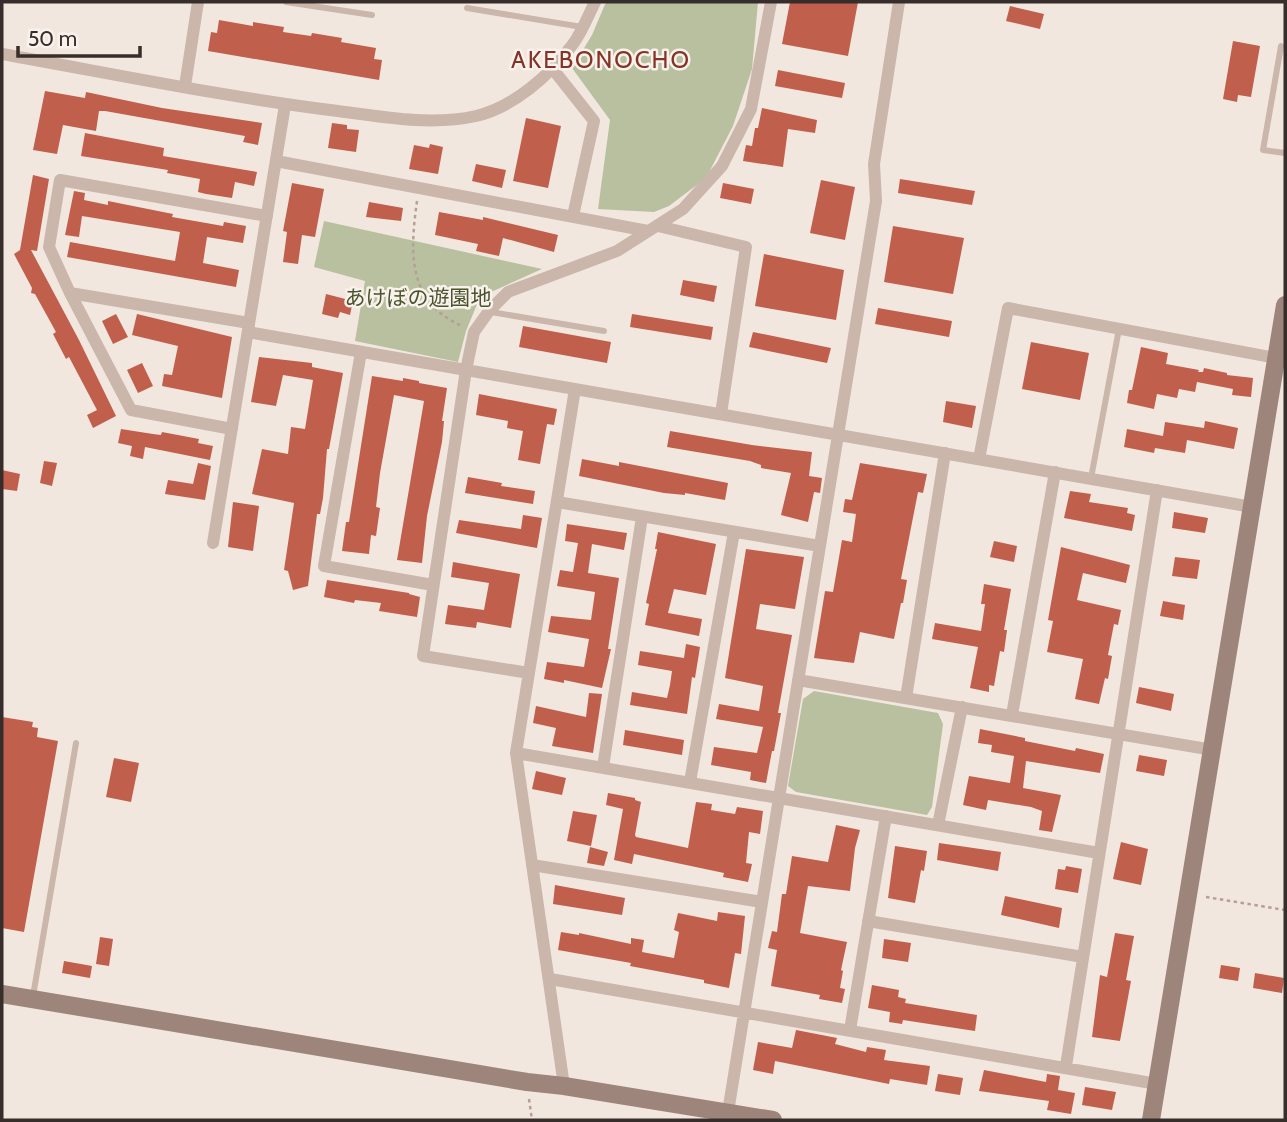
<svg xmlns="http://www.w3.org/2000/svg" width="1287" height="1122" font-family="Cabin,'Noto Sans JP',sans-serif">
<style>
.green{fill:#b8c09f}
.building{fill:#c15f4d}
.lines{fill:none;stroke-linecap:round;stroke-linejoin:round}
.path{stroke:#b5a095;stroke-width:2.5;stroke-dasharray:3.5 3.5;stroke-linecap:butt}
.lane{stroke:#cab6ab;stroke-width:6}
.street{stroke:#cab6ab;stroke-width:12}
.secondary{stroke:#9d857c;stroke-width:18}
.labels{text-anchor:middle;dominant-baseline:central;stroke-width:5;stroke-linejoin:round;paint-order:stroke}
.park-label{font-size:21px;fill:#4a552e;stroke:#f9f1eb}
.quarter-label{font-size:24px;letter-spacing:2px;fill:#833426;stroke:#f9f1eb}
</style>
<rect width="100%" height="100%" fill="#f2e7de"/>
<path class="green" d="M606,2h152l-6,67 -19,57 -27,52 -37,28 -15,6 -56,-3 12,-89 -38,-52 20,-33z
M324,221l218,48 -62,28 -14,34 -8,31 -103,-21 10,-60 -51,-14z
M814,691l124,22 5,11 -11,83 -5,8 -131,-23 -8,-6 15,-87z"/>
<path class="building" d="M790,2h68l-10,54 -66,-12z
M1010,6l34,8 -4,15 -34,-8z
M219,20l34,6v-4l31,5 -1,5 28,4 1,-3 30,5 -1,4 35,6 -2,11 8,1 -3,20 -171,-29 3,-19 6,1z
M1233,41l27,5 -9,51 -13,-2 -1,7 -14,-3z
M778,70l67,13 -3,15 -67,-12z
M45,91l40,7 1,-6 76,16 100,15 -4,22 -15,-3 2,-6 -140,-25h-6l-3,20 -33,-6 -6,29 -24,-4z
M762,108l55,12 -2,13 -27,-4 -5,38 -40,-6 3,-16 6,1 3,-18h3z
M526,118l35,8 -13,62 -35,-7z
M332,123l15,2v4l12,1 -3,22 -28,-4z
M85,133l79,15 -1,8 94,16 -3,14 -19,-4 -3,16 -26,-4 -8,-2 2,-13 -33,-6 1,-3 -87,-14z
M430,144l13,3 -5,27 -29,-5 5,-24 15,3z
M476,164l30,6 -4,18 -30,-7z
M33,175l16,4 -12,72 -6,-1 48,90 37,76 -23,12 -6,-13 10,-5 -28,-53 -3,2 -13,-25 3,-2 -21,-38 -4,-1 1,-5 -18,-34 6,-4z
M900,179l75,12 -3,14 -74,-12z
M821,180l34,7 -10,53 -35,-7z
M292,183l32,6 -9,48 -13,-2 -4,29 -15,-2 4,-30 -4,-1z
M723,183l31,6 -3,15 -31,-6z
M74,191l11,2 -1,7 24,5v-4l65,13 -1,3 51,9 1,-4 22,4 -3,17 -36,-6 -4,26 36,7 -3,17 -169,-30 3,-15 105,19 5,-29 -98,-16 -3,21 -14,-2z
M369,202l34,6 -2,13 -35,-4z
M439,212l44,8v-3l75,18 -4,17 -51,-14 -4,18 -23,-5 2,-7 -43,-9z
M893,226l71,12 -11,56 -69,-12z
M764,254l80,16 -8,50 -81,-14z
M683,280l34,6 -3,16 -34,-7z
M326,294l27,7 -3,14 -10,-3 -2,6 -16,-4z
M878,308l74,13 -3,16 -74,-13z
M116,314l12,23 -15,7 -11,-23z
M137,314l95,23 -10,61 -60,-12 2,-12 8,1 6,-29 -46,-11z
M632,314l81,13 -2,13 -81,-13z
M523,326l88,16 -4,21 -88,-16z
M753,332l78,16 -4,15 -78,-16z
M1031,342l58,11 -9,47 -58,-11z
M1141,347l27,6 -2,11 33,6 -1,2h5l1,-4 23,5v2l26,3 -2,19 -19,-2 1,-6 -36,-7 -2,10 -16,-3 -2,9 -20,-4 -3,15 -27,-6 2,-13h3z
M259,357l53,6v4l31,6 -14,76h-2l-4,49 -3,16h-3l-9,72 -15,4 -5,-19 -4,-1 10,-67 -42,-9 10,-45 26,5 3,-27 14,2 8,-49 -30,-5 -7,31 -25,-4z
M142,363l11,23 -15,7 -11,-23z
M372,376l31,5v-3l16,3v2l28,5 -5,33h2l-2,21 -15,74 -5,47 -25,-3 27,-159 -30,-6 -14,78 -4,34 4,1 -4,28 -5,-1 -2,19 -27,-3 4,-29h3z
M479,394l78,15 -3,16 -7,-1 -7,40 -22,-4 5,-29 -16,-3 1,-7 -32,-6z
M946,401l30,5 -4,22 -29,-6z
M1205,421l33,7 -4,21 -47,-9 -2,13 -30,-5 -1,5 -30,-6 3,-18 36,7 2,-14 39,6z
M121,429l32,5 8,1 1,-3 37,7 -1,4 15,3 -3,14 -65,-13 -2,12 -13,-3 2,-10 -14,-3z
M670,431l82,14 60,7 -3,24 13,2 -2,15 -6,-1 -6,30 -27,-7 10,-42 -30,-5v-3l-11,-4 -83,-14z
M582,459l37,7v-4l109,21 -3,17 -40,-7v2l-21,-2 -85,-17z
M44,461l13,2 -5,23 -12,-3z
M198,463l13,3 -6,34 -40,-6 3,-14 25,4z
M860,463l67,11 -4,19 -5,-1 -17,87 6,1 -4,23h-2l-7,36 -34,-7 -6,31 -40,-5 11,-67 8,1 9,-52 10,2 4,-28 -13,-2 2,-13 7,1z
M2,470l18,4 -3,17 -15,-2z
M468,477l34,6 -1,3 34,5 -2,13 -68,-11z
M1070,491l21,3 -2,8 39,6 -1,5 8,2 -3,16 -68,-13z
M233,502l26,4 -6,45 -25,-4z
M1174,512l34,6 -3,15 -33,-5z
M523,515l19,3 -5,30 -81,-15 3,-13 62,9z
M567,524l60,9 -3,17 -32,-6 -4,29 31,5 -11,71h3l-9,39 -38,-8v3l-20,-4 3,-17 37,5 5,-28 -41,-7 3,-16 40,4 4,-28 -38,-6 3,-16 13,2 5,-29 -13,-2z
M658,532l58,12 -10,51 -32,-6 -6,24 34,6 -3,17 -54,-11 4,-21 -3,-1 11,-54h-2z
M994,541l23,5 -3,16 -24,-5z
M1061,547l69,18 -4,18 -43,-10 -6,27 44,10 -3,15 -4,-1 -6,31 4,1 -4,23 -3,-1 -6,26 -24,-5 8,-40 -36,-7 6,-31 -5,-1z
M746,549l58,8 -9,52 -35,-5 -4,25 36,6 -14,78h3l-7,38h-2l-6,32 -16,-3 1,-8 -40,-7 3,-18 43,6 6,-26 -47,-8 3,-15 40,7 4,-25 -38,-8z
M1175,557l25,3 -3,19 -25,-3z
M453,562l67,12 -9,54 -34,-6 -1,6 -31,-4 3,-19 36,5 5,-27 -38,-6z
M327,580l82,13v1l11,3 -3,20 -38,-6 2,-8 -26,-3 -1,3 -30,-6z
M984,584l27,5 -7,41h3l-3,22 -4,-1 -6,35 -5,-1v7l-19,-4 8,-41 -46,-8 3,-16 46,8 4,-27h-4z
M1163,601l22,4 -2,15 -23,-4z
M686,644l14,3 -5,31 -3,-1 -5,37 -57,-9 2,-13 35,6 3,-13 2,-14 -34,-6 2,-14 44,7z
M1139,687l35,7 -3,17 -35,-8z
M589,693l13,1 -9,59 -41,-7 4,-18 -23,-5 3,-17 50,11z
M2,717l31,5 -1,5 6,1 -1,9 21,4 -34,191 -22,-4z
M980,729l45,9v3l50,10 1,-3 28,6 -4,19 -74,-12 -3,27 38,7 -9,37 -13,-2 3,-19 -11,-4 -43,-7 -2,10 -23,-5 6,-29 41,7 4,-27 -23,-4 1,-7 -14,-2z
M625,730l59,10 -2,15 -59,-10z
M1139,755l28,5 -3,16 -28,-5z
M114,758l25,5 -8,39 -25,-5z
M536,771l30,7 -4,17 -30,-6z
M608,793l27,5v2l6,2 -6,33 1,2 52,11 8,-46 16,2 -1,6 24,4 2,-7 26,4 -3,23 -11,-2 -3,31 6,1 -4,18 -25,-5 1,-4 -90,-19 -2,10 -18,-4 9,-51 -17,-4z
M573,811l24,4 -6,31 -24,-5z
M836,825l24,5 -5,18 -5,43 -42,-5 -8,47 47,9 -6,28 2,1 -3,17 5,1 -3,14 -23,-4 1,-4 -49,-9 6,-36 -9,-2 4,-17 5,1 5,-38h4l6,-38 36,6z
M1121,842l27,7 -7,36 -28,-6z
M939,843l62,9 -3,19 -61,-11z
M895,846l32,5 -3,20 -3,-1 -6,33 -27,-5z
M590,847l18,5 -4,14 -17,-3z
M1066,866l16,3 -4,24 -23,-4 3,-20 7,1z
M555,885l70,13 -3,17 -69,-11z
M1005,896l57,12 -3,20 -58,-13z
M718,912l27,4 -4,38 -6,-1 -6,35 -25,-5v-3l-74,-14 1,-3 -73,-13 3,-18 18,3v-2l52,11v-6l13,2 -2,12 32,6 5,-26 -5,-2 4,-17 39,8z
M1115,933l19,3 -8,44 5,1 -11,60 -28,-4 8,-62 7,2z
M100,937l13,2 -4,27 -13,-2z
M884,939l27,4 -3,19 -26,-4z
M64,961l28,5 -2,12 -28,-5z
M1221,965l19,3 -2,13 -19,-3z
M1255,973l29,5 -2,15 -29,-5z
M872,985l27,5 -1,7 8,2 -1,4 72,12 -2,16 -72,-11 -1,4 -13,-2 1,-10 -22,-4z
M796,1030l41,8 -2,6 31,8 1,-5 19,3 -2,10 46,6 -3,19 -37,-6 -1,5 -114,-23 -2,13 -20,-4 5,-28 34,6z
M984,1070l62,12 1,-8 13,2 -2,14 17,3 -4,21 -24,-4 2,-9 -70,-10z
M938,1074l25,4 -3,17 -25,-4z
M1085,1087l31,5 -4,18 -30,-5z"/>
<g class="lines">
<path class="path" d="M417,201c-7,50 -10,100 43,124
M1206,897l79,13
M529,1099l3,21"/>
<path class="lane" d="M286,2l86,13
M467,8l115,19
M1281,46l-18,104 22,3
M491,312l113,19
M1091,478l28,-149
M33,996l43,-253"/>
<path class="street" d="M2,54c112,20 223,43 336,57 45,6 93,15 138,5 38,-9 74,-41 97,-72 9,-12 15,-28 22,-42
M552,68l42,53 -21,95
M185,86l13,-84
M276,161l372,70
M658,226l88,21 -25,167
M70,293l179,30
M248,332l1004,175
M361,352l-37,214 109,19
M232,429l-101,-19 -61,-117 -21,-46 11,-67 207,36
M979,459l29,-151 268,50
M557,502l263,44
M213,543l72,-438
M529,673l-106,-17 43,-286 8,-38 15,-21 19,-19 109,-41 66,-42 39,-43 29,-57 20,-107
M798,680l415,70
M906,698l39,-245
M1012,715l43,-243
M516,753l583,100
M603,767l39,-250
M690,782l44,-250
M938,825l24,-118
M532,865l230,37
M868,921l215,36
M550,979l607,105
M850,1030l36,-214
M1066,1066l91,-576
M564,1086l-48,-333 59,-364
M728,1112l148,-911 -2,-37 25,-162"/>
<path class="secondary" d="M2,994l525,88 37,4 209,34
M1151,1120l134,-815"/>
</g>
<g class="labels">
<g class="park-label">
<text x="418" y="297">あけぼの遊園地</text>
</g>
<g class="quarter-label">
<text x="601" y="59">AKEBONOCHO</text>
</g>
</g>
<rect width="1287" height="1122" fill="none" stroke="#372d2a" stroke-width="7"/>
<path d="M18 46v10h122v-10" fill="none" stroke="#372d2a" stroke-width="3.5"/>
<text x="28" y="46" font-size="21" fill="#372d2a" stroke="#f9f1eb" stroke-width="5" paint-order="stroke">50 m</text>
</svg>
